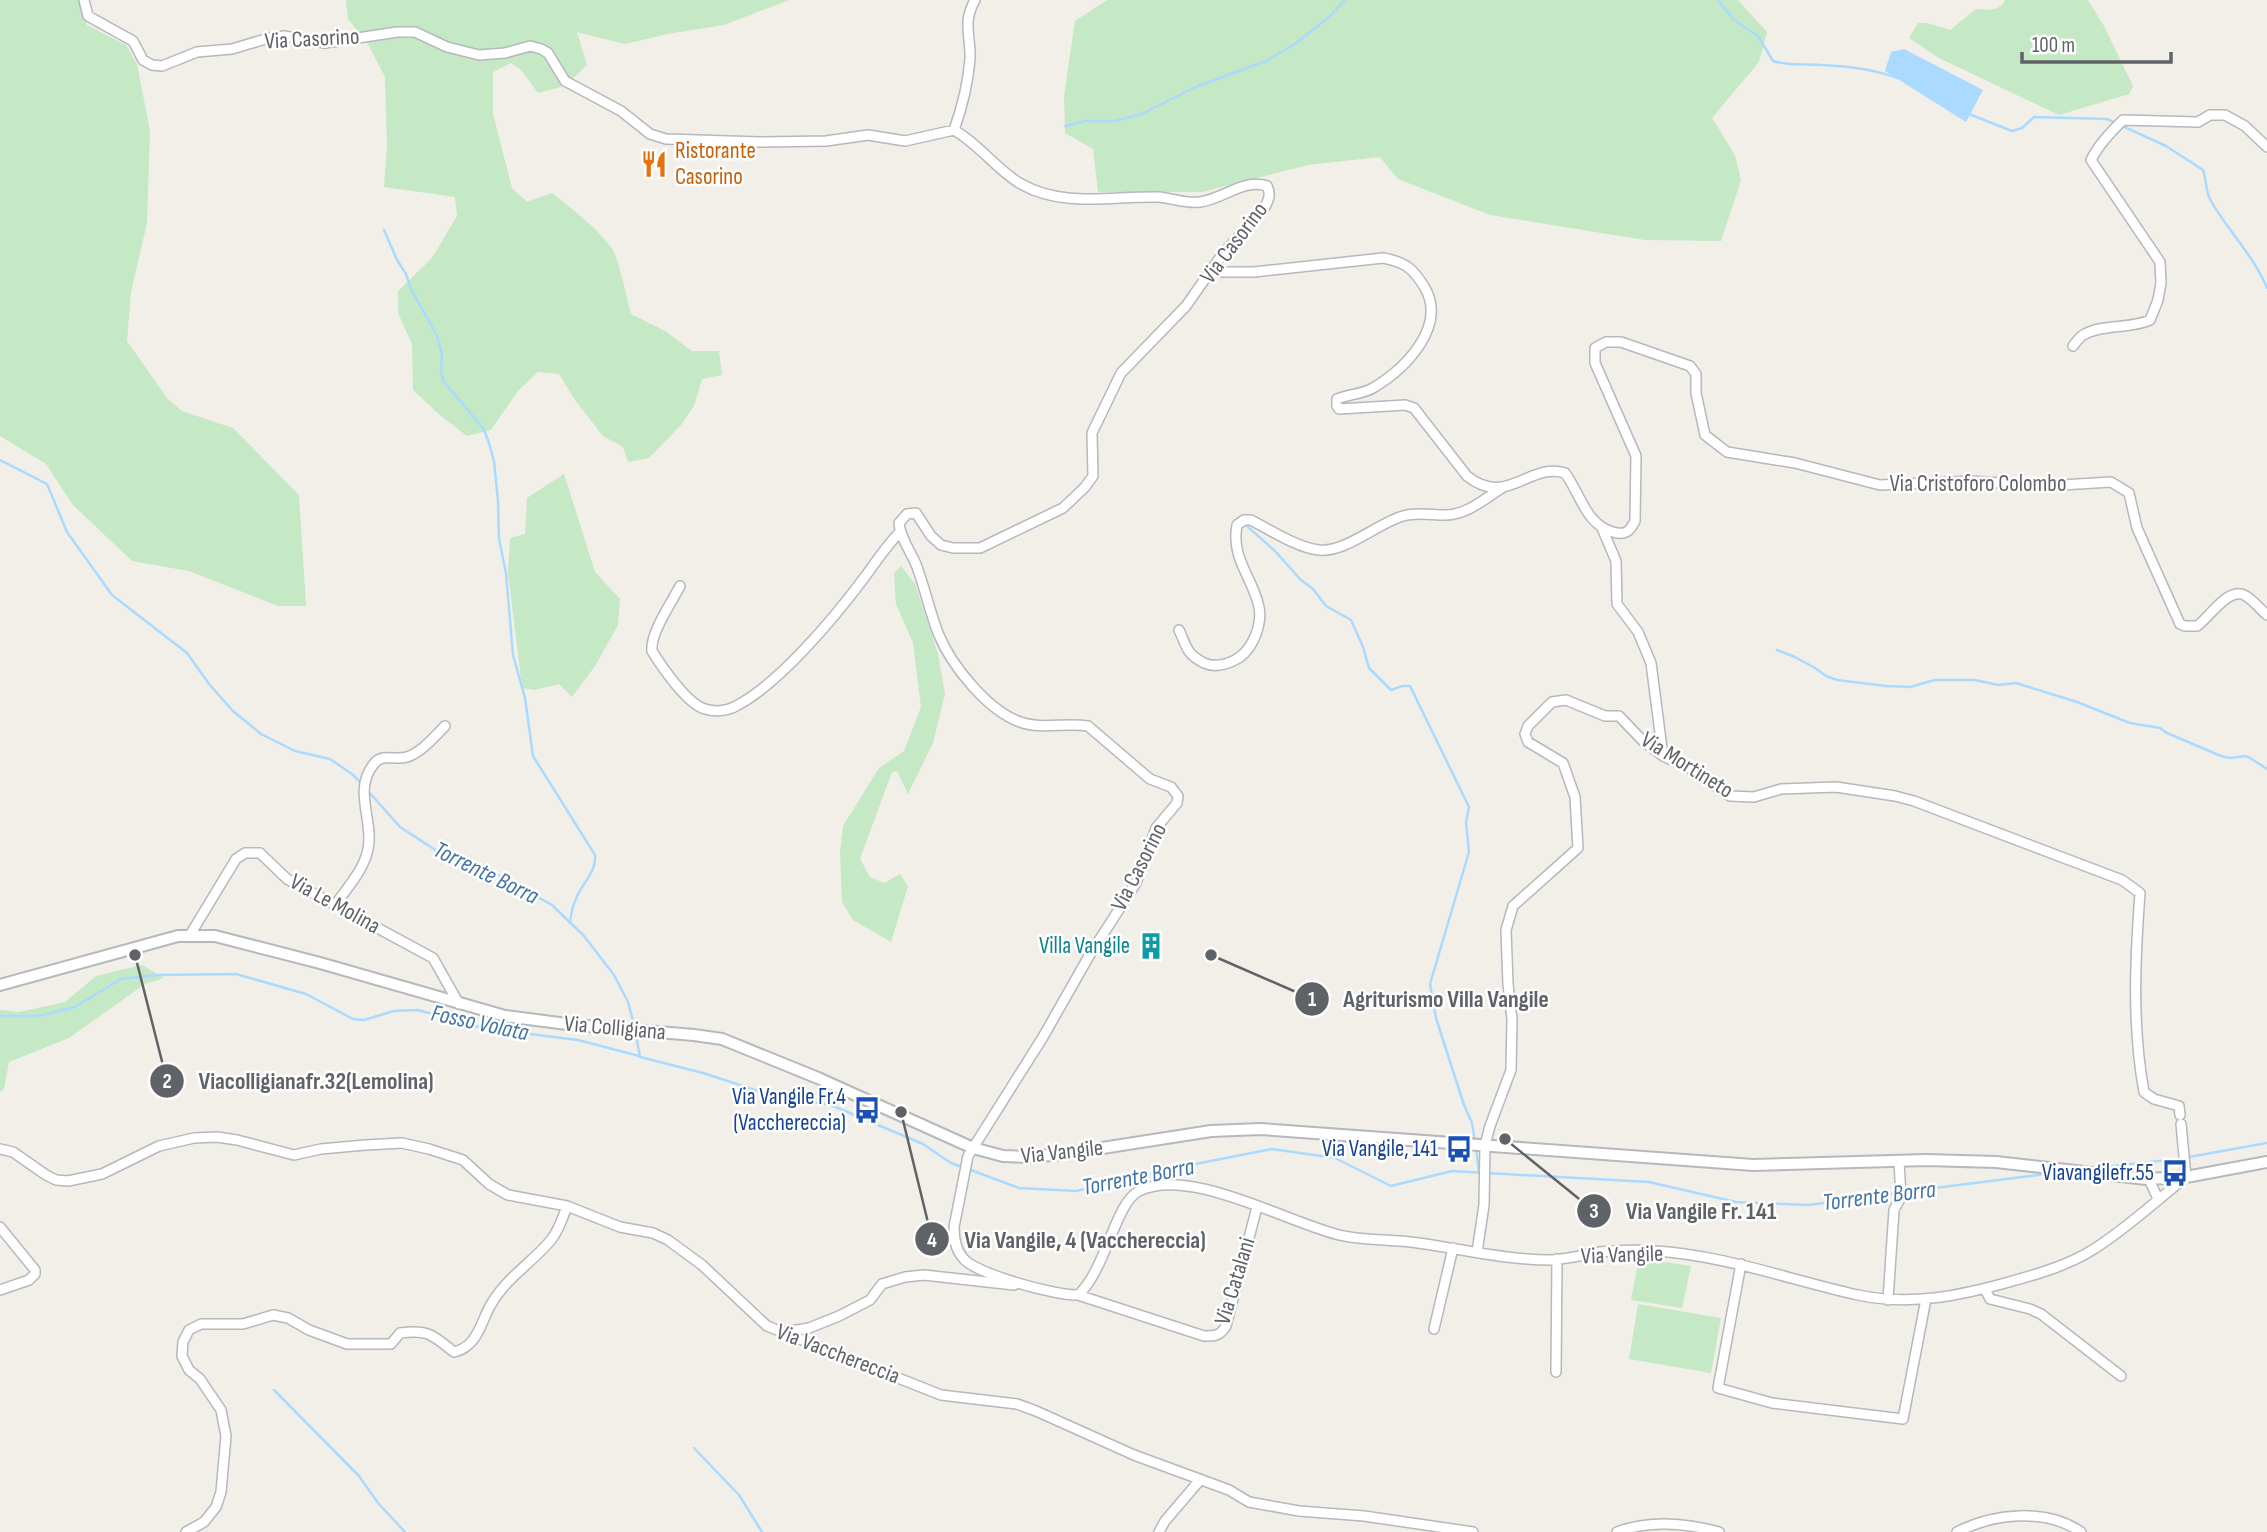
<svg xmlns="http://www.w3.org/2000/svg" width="2267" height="1532" font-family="'Sofia Sans Condensed',sans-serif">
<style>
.green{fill:#c5e8c5}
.water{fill:#aadaff}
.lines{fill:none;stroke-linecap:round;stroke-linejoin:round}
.stream{stroke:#aadaff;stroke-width:2.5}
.minor-casing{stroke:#b5b8bc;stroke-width:12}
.tertiary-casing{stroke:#b5b8bc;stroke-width:14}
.minor{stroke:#fff;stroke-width:9}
.tertiary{stroke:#fff;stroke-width:10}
.labels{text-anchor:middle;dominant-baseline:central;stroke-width:5;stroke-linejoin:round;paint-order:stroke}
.street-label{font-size:23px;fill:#5f6368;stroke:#fff}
.food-label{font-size:23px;fill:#c56008;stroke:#fff;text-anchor:start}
.culture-label{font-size:23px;fill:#0d838f;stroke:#fff;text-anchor:end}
.transit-label{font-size:23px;fill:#164399;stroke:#fff;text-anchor:end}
.water-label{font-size:24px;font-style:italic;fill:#4174aa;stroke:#fff}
.leader{fill:none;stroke:#5f6368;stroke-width:2.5}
.callout-dot{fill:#5f6368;stroke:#fff;stroke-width:2.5}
.mark-label{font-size:21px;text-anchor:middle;font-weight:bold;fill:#fff}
.callout-label{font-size:24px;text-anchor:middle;font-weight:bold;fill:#5f6368;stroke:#fff;stroke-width:5;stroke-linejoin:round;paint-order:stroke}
</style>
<rect width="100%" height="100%" fill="#f1efe8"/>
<path class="green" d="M0,0h78l9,25 39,20 11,19 13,67 -3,92 -16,69 -4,49 40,57 15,13 51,17 66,67 7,111h-28l-89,-35 -57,-10 -60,-57 -26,-40 -46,-28z
M346,0h443l-65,25 -57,9 -42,10 -48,-12 10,33 -22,21 -27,7 -16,-22 -11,-8 -18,9v42l19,74 15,14 25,-9c18,14 48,37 61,57 6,11 14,49 18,64l34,17 27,20h27l3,24 -20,4 -8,27 -13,19 -32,33 -21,4 -5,-15 -20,-11 -28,-36 -16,-26 -21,-2 -20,19 -27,39 -24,6 -26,-20 -28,-26 -1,-46 -14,-31v-22l34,-33 25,-42 -2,-19 -71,-10 3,-41 -2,-69 -17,-33 -20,-25z
M1107,0h631l29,32 -8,30 -47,56 23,37 6,25 -20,61 -76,-1 -155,-25 -92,-36 -18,-22 -72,8 -106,27h-104l-5,-43 -28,-16 -1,-37 11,-75z
M2005,0h83l16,26 29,60 -4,8 -70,21 -120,-57 -30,-20 9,-15h9l23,7 26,-21c11,1 24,3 29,-9z
M564,474l31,98 25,27 -2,26 -23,41 -23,31 -13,-13 -25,6 -12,-2 -14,-116 2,-34 15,-4 2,-36z
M901,566l14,18 23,70 7,40 -12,49 -25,51 -11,-23 -5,1 -32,87 10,18 14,6 16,-9 8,12 -17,56 -38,-22 -11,-18 -2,-50 3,-26 36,-58 25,-17 17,-44 -8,-64 -17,-39 -2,-31z
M142,965l22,13 -19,6 -76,54 -60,24 -5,27 -4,3v-82l19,2 46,-10 31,-26z
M1639,1258l52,8 -9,42 -51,-8z
M1638,1304l83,14 -10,55 -82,-14z"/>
<path class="water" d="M1904,49l79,41 -17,32 -81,-51 6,-19z"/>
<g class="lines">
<path class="stream" d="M1718,0l16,20 24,16 15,25c22,6 29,2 49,4 24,1 52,4 75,13
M1969,114l43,17 10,-3 12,-11 73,2 59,27 37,24c4,11 2,21 8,31 17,30 43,55 56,87
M1065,126l20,-5h29l28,-7 56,-28 68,-25 29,-17 34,-27 16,-17
M384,230l13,30 9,14 5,15 26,47 5,19 -1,17 3,10 39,46 5,12 6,21 4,40 1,38 7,34 7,82 12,43 8,58 62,99c2,17 -14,29 -19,44 -4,7 -5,16 -6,24
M0,460l47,24 20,48 45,63 75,58 22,31 24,27 28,23 34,17 35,8 22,15 9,9
M1247,526l28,25 25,28 13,10 13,17 25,14 12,27 6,21 22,22 11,-4h8l59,121 -3,15 3,30 -39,132 6,34 28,87 8,18 3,19
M1777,650l18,7 20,11 11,8 11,4 49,6 24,1 25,-7h40l23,5 18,-2 61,19 53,21 30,5 7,5 54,23 9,2 15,-2 5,2 17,11
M368,791l32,36 37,24 65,26 50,28 32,31 30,39 14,27 6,23
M0,1016h39l36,-9 46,-28 35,-4 80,-1 70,20 47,25 11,1 30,-9 24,-1 64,18 96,12 61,16
M636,1035l4,22 63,16 71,23 57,9 92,39 28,19 11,4
M1476,1148l3,25
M2189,1157l78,-14
M2094,1168l83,-9
M968,1169l51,19 57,3 109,-25 87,-17 63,9 56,28 61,-15 197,11 87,20 73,3 88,-12
M1903,1192l150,-19
M274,1390l85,86 19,27 27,29
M694,1448l45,47 23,37"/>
<defs>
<path id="minor" d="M84,0l4,16 45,25 10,19 9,5 10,1 35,-14 35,-3 37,-11 15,-2 41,7 72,-11h18l32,15 32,8 26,-2 25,-7 11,3 7,4 17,28 56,30 29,23 16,5 94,3 66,-1 42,-6 37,6 49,-11c25,14 43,40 67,54 43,24 90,12 137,13 14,1 28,7 42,5 23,-3 45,-24 67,-16 4,8 2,13 -2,21l-44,49 -35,50 -65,67 -29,60 1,43 -8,11 -22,21 -83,40h-27l-12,-3 -10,-9 -15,-23 -9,1 -8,9c1,15 13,30 18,44 8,22 13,45 21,66 13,32 49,77 82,89 22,8 46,0 68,4l62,53 21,8 7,9 -1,7 -21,25 -20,55 -47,73 -46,81 -75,119 -14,71c0,11 1,22 9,31 12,16 94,38 115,37 28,-25 37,-92 61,-104 50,-25 147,31 200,44 26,6 52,4 79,8 44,6 88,17 133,17 16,-1 33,-5 49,-8 18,-2 37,-2 55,-1 69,4 135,29 203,44 52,11 101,1 151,-13 29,-8 60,-17 85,-33 33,-21 62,-48 92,-72l-5,-53
M954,130c8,-22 14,-47 16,-71 1,-23 -8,-36 5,-59
M1211,272h43l129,-14c22,4 30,10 42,30 22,39 -20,81 -52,100 -10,6 -24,6 -36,11v7l2,3 66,-4 9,3 53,68c40,32 62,-14 98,-3 15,20 21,52 48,59 12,4 17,-1 22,-11l1,-65 -41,-93v-15l11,-6h15l69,24 6,8v19l9,42 22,17 68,11 85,22 91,-4 74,5 66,-4 18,11 8,35 43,96 5,2h12c13,-9 32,-41 49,-30 8,5 14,13 21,19
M2073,346c3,-4 7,-10 12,-12 18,-10 46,-5 65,-14l8,-20 3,-17 -1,-21 -69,-102c8,-16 20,-28 32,-40l75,2 12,-7h15l20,11 22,21
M1602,528l14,33 1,43 21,28 13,31 12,93
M680,586c-8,16 -30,47 -28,65 10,16 35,53 53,58 10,3 22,2 31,-3 43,-22 99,-89 128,-128 12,-16 22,-32 36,-46
M1179,630c8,17 7,24 25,33 11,5 21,2 31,-3 18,-9 29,-38 23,-57 -8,-29 -27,-46 -21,-78l7,-5h7c19,10 47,28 68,30 26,3 59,-27 84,-34 14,-4 28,-1 42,-1 22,0 39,-16 57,-27
M335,905c12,-17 29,-35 33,-56 6,-28 -15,-58 5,-84 9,-13 22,-4 34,-8 15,-5 27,-20 38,-31
M190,935l46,-76 9,-6h15l27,26 146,79 26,46
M0,1149l13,3 33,23 10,5 12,1 34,-7 57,-28 35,-8 23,-1 20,3 57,15 27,-6 44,-4 37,-2 27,6 34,11 26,24 19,11 59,11 53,21 33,6 15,7 34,25 65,61 174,69 76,9 19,7 98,44 95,35 20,12 50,9 65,5 109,16
M2149,1179l9,20
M0,1227l35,43v4l-6,6 -29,10
M1477,1252l7,-47 1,-60 5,-19 21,-56 1,-51 -4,-35 -2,-54 7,-24 65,-58 -3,-51 -12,-34 -35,-21 -3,-8 3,-8 24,-24 14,-2 39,16h14l24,25 20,15 26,12 41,28 24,1 27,-8 55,-2 59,9 19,5 208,79 18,13c-5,67 -8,133 4,199l10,7 25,7 1,9
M1741,1264l-23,124 54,15 131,16 23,-120
M1985,1289l5,10 40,10 11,5 80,62
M1078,1295l126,41c11,0 16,0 22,-10l31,-119
M1888,1300l6,-90 7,-13 -2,-36
M1434,1329l19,-81
M785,1332l24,-4 30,-12 31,-16 12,-16 23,-7 19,-2 90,10
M1556,1372l1,-113
M186,1532l18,-10 12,-15 5,-15 5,-56 -5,-26 -21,-31 -11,-9 -7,-14 1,-14 6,-12 12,-6h42l30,-9 15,3 21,12 38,14h44l9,-11c30,-4 33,3 54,19 22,-5 26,-26 35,-44 15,-29 42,-44 62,-68 8,-10 12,-23 16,-34
M1159,1532l6,-11 35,-41
M1617,1532c32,-12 69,-9 102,0
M1957,1532c37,-19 89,-24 124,0"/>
<path id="tertiary" d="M0,985l178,-49h37l105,27 185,53 70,9 119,10 28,4 96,39 155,70 30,8 25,1 36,-3 147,-23 50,-2 492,36 173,-5 70,2 150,17 40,-2 81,-15"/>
</defs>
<use href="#minor" class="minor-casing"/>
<use href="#tertiary" class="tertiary-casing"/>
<use href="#minor" class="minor"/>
<use href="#tertiary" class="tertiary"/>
</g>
<defs>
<symbol id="restaurant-bare" viewBox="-9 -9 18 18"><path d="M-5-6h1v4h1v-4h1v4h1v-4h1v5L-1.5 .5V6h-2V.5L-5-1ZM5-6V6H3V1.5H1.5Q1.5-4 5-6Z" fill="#e8710a" stroke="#fff" stroke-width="2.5" paint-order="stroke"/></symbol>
<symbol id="building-bare" viewBox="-9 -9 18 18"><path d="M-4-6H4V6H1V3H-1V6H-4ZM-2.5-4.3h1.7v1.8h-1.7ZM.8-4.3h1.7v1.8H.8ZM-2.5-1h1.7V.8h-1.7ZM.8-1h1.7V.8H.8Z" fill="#0f9aa8" stroke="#fff" stroke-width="2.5" paint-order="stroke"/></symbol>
<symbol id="bus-bare" viewBox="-9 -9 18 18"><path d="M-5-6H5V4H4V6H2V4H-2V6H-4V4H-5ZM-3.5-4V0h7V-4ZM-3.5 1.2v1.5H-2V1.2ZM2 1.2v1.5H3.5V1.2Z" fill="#1a4fb4" stroke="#fff" stroke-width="2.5" paint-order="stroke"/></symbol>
</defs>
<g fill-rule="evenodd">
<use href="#restaurant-bare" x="635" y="145" width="38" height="38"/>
<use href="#building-bare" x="1132" y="927" width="38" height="38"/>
<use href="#bus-bare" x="848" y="1091" width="38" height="38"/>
<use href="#bus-bare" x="1440" y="1130" width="38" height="38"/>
<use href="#bus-bare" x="2156" y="1154" width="38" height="38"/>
</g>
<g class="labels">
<g class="street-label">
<text transform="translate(312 39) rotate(-3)">Via Casorino</text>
<text transform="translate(1234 243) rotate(-53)">Via Casorino</text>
<text x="1978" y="484">Via Cristoforo Colombo</text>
<text transform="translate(1687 765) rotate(32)">Via Mortineto</text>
<text transform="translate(1139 867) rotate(-63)">Via Casorino</text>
<text transform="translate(335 904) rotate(29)">Via Le Molina</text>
<text transform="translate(615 1028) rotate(5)">Via Colligiana</text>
<text transform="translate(1062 1152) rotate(-6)">Via Vangile</text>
<text transform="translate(1622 1255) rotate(-2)">Via Vangile</text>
<text transform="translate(1235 1281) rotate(-73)">Via Catalani</text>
<text transform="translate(838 1354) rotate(21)">Via Vacchereccia</text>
</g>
<g class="food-label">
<text x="675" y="151">Ristorante<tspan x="675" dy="26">Casorino</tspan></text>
</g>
<g class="culture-label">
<text x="1130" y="946">Villa Vangile</text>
</g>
<g class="transit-label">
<text x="846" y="1097">Via Vangile Fr.4<tspan x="846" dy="26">(Vacchereccia)</tspan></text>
<text x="1438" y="1149">Via Vangile, 141</text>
<text x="2154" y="1173">Viavangilefr.55</text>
</g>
<g class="water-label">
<text transform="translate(486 873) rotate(26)">Torrente Borra</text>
<text transform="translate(480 1023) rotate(12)">Fosso Volata</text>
<text transform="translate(1138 1177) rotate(-11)">Torrente Borra</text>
<text transform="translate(1879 1196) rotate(-7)">Torrente Borra</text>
</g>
</g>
<path class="leader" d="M1211 955L1312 999M135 955L167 1081M1505 1139L1594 1211M901 1112L932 1239"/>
<g class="callout-dot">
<circle cx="1211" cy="955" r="7"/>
<circle cx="135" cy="955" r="7"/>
<circle cx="1505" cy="1139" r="7"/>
<circle cx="901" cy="1112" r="7"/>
<circle cx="1312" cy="999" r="18"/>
<circle cx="167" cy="1081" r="18"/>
<circle cx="1594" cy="1211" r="18"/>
<circle cx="932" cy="1239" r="18"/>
</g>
<g class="mark-label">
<text x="1312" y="1006">1</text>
<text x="167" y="1088">2</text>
<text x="1594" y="1218">3</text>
<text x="932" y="1247">4</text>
</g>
<g class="callout-label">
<text x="1446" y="1007">Agriturismo Villa Vangile</text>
<text x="316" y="1089">Viacolligianafr.32(Lemolina)</text>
<text x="1701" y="1219">Via Vangile Fr. 141</text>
<text x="1085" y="1248">Via Vangile, 4 (Vacchereccia)</text>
</g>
<path d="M2022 52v10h149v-10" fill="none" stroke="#5f6368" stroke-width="3.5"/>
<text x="2032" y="52" font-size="21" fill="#5f6368" stroke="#ffffff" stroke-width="5" paint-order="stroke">100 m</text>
</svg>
